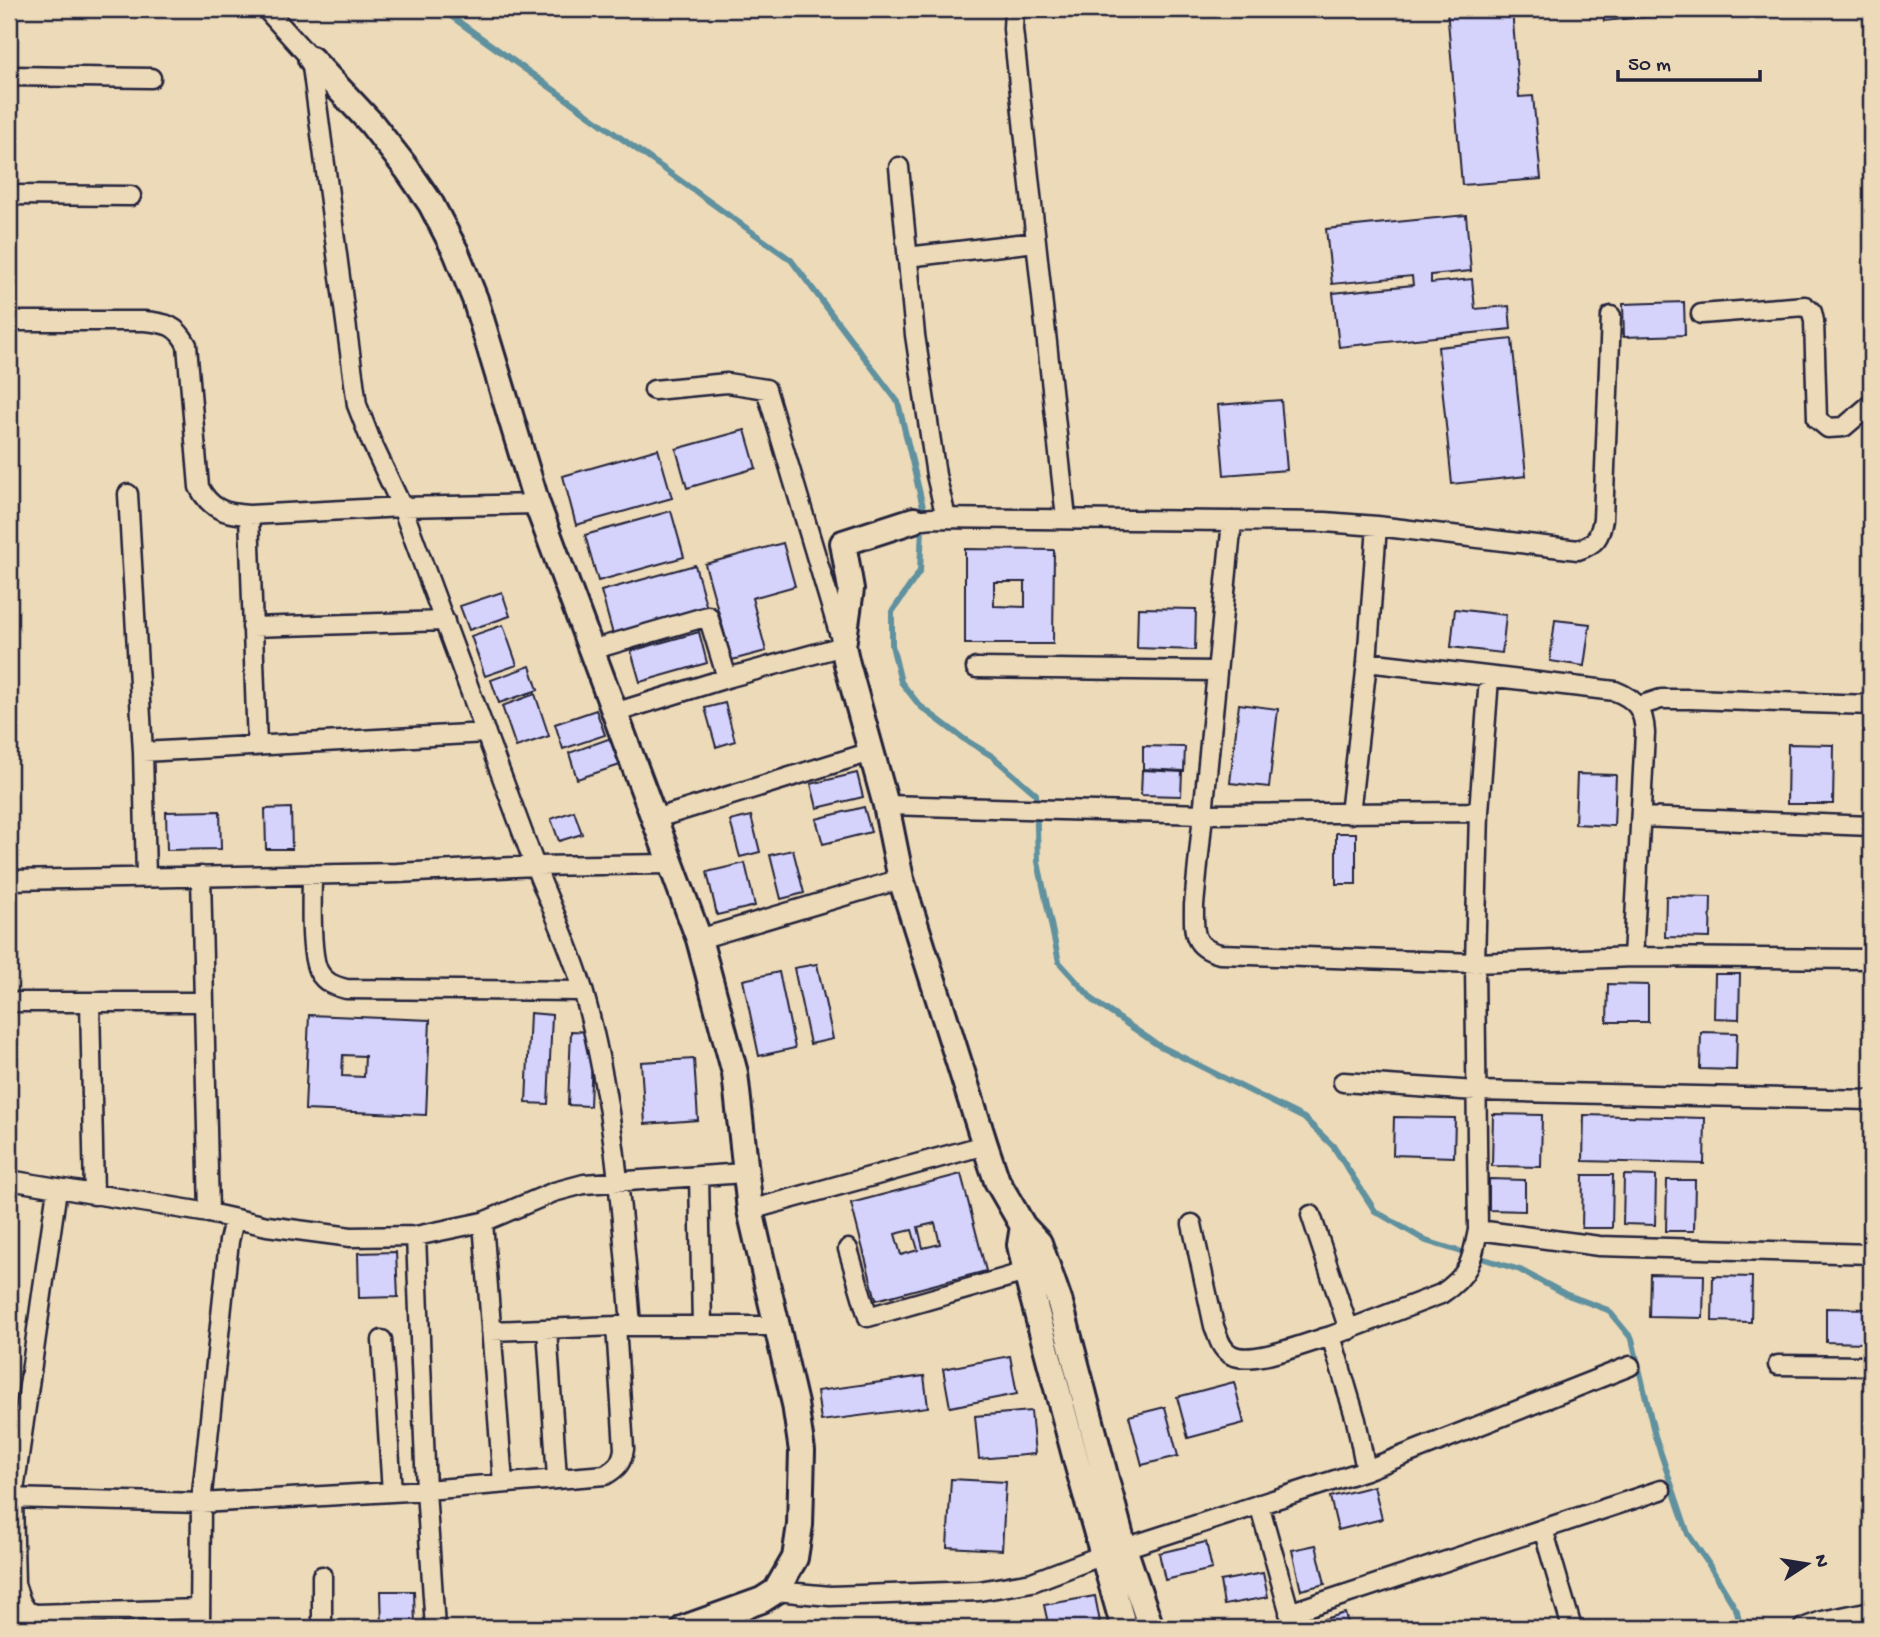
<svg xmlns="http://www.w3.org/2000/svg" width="1880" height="1637" font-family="'Gochi Hand',sans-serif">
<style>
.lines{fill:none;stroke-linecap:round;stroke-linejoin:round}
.stream{stroke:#60919f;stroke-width:6}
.building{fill:#d5d2fb;stroke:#22223b;stroke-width:2;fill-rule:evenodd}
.street-casing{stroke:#22223b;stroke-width:23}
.secondary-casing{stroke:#22223b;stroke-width:30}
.street{stroke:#eddab8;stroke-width:18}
.secondary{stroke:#eddab8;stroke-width:24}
</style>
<rect width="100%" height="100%" fill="#eddab8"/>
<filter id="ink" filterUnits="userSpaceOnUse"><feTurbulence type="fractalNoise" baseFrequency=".0143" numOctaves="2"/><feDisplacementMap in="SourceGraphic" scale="14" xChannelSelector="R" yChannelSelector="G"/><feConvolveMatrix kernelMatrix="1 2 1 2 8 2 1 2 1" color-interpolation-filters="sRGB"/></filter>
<g filter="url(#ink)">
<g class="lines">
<path class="stream" d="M441,9l350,251 107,142 25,105 -3,64 -28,41v33l9,37 19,24 44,33 28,17 44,38 2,68 21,100 36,40 63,43 146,73 29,28 42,65 51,30 94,29 45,24 43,16 24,29 23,97 33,98 20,29 29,48 3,17"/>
</g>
<path class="building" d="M1447,9h65l7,88 14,-1 8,83 -79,6z
M1603,9h52v7l-51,5z
M1466,215l5,56 -40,4v8l41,-4 3,30 34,-3 2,23 -172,18 -6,-54 80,-8 -1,-9 -80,8 -6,-55z
M1684,302l1,33 -61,2 -1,-33z
M1512,339l14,137 -74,8 -14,-137z
M1281,400l6,70 -63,5 -6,-70z
M745,430l11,38 -69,20 -11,-39z
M658,449l14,49 -96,27 -13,-49z
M671,511l13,46 -86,24 -13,-46z
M783,543l12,43 -43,12 14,53 -34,9 -27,-96z
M965,549l89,1 -1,94h-88zM994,582h31v25l-31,-1z
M695,565l13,47 -94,26 -13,-47z
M502,592l8,24 -41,14 -9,-24z
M1138,608l58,1 -1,41 -58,-2z
M1455,609l51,6 -4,38 -51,-6z
M1555,620l35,4 -6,42 -34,-5z
M503,625l14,40 -32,11 -14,-40z
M699,632l8,31 -67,19 -9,-31z
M530,666l8,24 -39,13 -8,-23z
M535,694l14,42 -33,11 -14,-41z
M725,703l10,38 -19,6 -11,-39z
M1239,704l39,5 -9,78 -39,-4z
M596,710l9,25 -42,14 -8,-25z
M611,738l9,27 -43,14 -8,-26z
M1788,744l46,1 -1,59h-46z
M1143,746l42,1 -1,24 -41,-2z
M1142,770l40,2 -1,24 -40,-1z
M857,773l6,24 -46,11 -6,-24z
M1577,774l39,1 -2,51 -39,-2z
M864,807l7,25 -48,12 -7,-25z
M291,808l1,41h-26l-1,-40z
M220,811l1,38 -54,1 -1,-38z
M574,811l8,23 -23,7 -8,-22z
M751,816l9,36 -20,5 -10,-36z
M1336,833h20v51h-20z
M793,850l11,43 -23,6 -11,-44z
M745,863l10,43 -38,9 -10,-43z
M1666,896l45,1 -1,41 -45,-1z
M817,964l16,75 -23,5 -16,-76z
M779,972l16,76 -36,8 -16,-76z
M1715,974h25l-1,45 -25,-1z
M1608,984l40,1v37h-41z
M530,1013l22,2 -4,89 -22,-1z
M309,1015l121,5 -4,95 -121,-5zM343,1055l22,1 -1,21 -22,-1z
M571,1031l22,1 -3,74 -22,-1z
M1701,1032l36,1 -1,37 -36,-1z
M694,1059l4,61 -53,4 -4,-62z
M1493,1114l49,1 -1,52 -49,-1z
M1584,1115l121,3 -1,46 -121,-3z
M1394,1117l61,1 -1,39 -61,-2z
M961,1174l25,97 -110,29 -25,-97zM935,1223l5,21 -17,4 -5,-21zM912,1230l6,20 -17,5 -6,-21z
M1583,1175h30l-1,53h-30z
M1624,1175l32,1 -1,49 -32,-1z
M1489,1179l36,1v31l-36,-1z
M1667,1180h28l-1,51h-28z
M396,1252l2,45 -39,1 -1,-45z
M1650,1274l54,1 -1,43 -54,-1z
M1713,1276l39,1 -1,45 -39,-1z
M1826,1308l42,1 -1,34 -41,-1z
M1010,1356l7,38 -67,13 -7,-38z
M924,1376l4,31 -107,14 -4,-30z
M1234,1382l10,41 -56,15 -11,-41z
M1165,1407l13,49 -36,9 -13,-49z
M1031,1411l4,43 -56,5 -4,-43z
M951,1479l55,3 -4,68 -55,-3z
M1374,1486l8,33 -44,11 -8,-33z
M1206,1542l6,27 -47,11 -6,-27z
M1316,1545l9,39 -24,6 -9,-40z
M1263,1573l5,24 -44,8 -4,-24z
M381,1591h33l1,37h-33z
M1095,1596l5,26 -32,6h-19l-5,-23z
M1345,1613l4,15h-29l-2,-7z"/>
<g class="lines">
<defs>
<path id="street" d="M266,9l45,50 46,346 14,36 31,66 133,359 135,-2
M1014,9l-1,20 53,489
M9,76l142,2
M899,167l16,168 21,140 10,42
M9,195l122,1
M907,257l129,-15
M1701,314l104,-8 7,6 2,9 3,98 11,9 16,-1 27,-23
M9,321h135c22,2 33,4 43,24l12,142c11,22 26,27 50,28l153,-8 135,-3
M128,494l15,258 3,125
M249,515l8,231
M914,520l19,-2 392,4 52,4 201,24c18,-6 22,-13 25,-31l8,-203
M1232,521l-38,384c0,25 -3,42 26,49l255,9 158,-6 238,2
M252,627l193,-6
M591,650l117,-34 19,62
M1367,662l248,29c21,8 29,19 30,42l-12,224
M976,668l240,3
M1639,706l22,-7h29l181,6
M614,713l113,-35 116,-32 -77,-257 -39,-6 -73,7
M143,752l343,-19
M886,805l318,9 275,-2 -4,151 3,267 121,16 272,8
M1479,812l10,-134
M1350,814l17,-152 10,-136
M1641,817l230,9
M654,819l217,-67
M312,874c0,23 -3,81 7,98 6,11 16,14 27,17l237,2
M201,876l8,337
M9,880l388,-7 138,-7c16,41 36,82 48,124 31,110 39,223 48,336
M699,939l202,-60
M9,1002h195
M90,1002l4,193
M1343,1082l133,9 395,9
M699,1176l3,149
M9,1180l200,33 58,13 84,11 65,-1 67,-14 71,-30 30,-8 160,-11
M57,1189l-44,309 2,86 6,18 6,9 9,3 163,-5
M750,1210l235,-65
M1311,1215l38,115
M483,1222l20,261
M1192,1224l22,102c4,10 6,22 16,28 20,13 78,-12 101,-18
M416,1236l10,254 9,138
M848,1249l20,68 158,-45
M547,1329l10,149
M491,1331l125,-5h162
M382,1340l10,152
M1778,1365l93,1
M1366,1470l-10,-50 -25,-84 110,-42c28,-18 31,-33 37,-64
M9,1498l192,5 225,-13 179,-15c12,-7 17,-12 19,-26l-8,-123
M1259,1504l35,124
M1543,1529l29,99
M776,1591l54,5 149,-5 53,-9 71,-27 263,-85 264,-104
M1289,1613l372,-123
M18,1628l9,-17
M200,1628l1,-125 28,-262 5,-21
M322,1628v-52
M1803,1628l19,-7 49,-10"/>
<path id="secondary" d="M311,59l60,64 36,46 24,35 25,48 19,47 62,205 162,435 36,134 15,137 45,194 7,47 -2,74 -5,33 -19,33 -14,9 -78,28
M914,520l-71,23 8,46 -8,57 4,18 39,141 15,74 84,266 12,36 26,45 16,17 21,60 64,245 27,80
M1023,1226l-3,19 6,27 52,195 46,161"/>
</defs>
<use href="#street" class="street-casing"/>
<use href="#secondary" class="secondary-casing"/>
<use href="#street" class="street"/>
<use href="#secondary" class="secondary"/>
</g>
</g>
<rect width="1880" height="1637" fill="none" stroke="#eddab8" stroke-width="35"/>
<rect x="18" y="18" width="1845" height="1602" fill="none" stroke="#22223b" stroke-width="2.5" filter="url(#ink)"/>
<g transform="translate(1807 1564) rotate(78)" stroke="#eddab8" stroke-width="5" paint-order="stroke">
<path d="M0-5L12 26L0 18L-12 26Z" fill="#22223b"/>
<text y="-10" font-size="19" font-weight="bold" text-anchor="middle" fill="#22223b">N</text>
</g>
<path d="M1618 70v10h142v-10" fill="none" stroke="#22223b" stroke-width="3.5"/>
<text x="1628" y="70" font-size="21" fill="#22223b" stroke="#eddab8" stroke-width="5" paint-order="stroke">50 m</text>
</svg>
